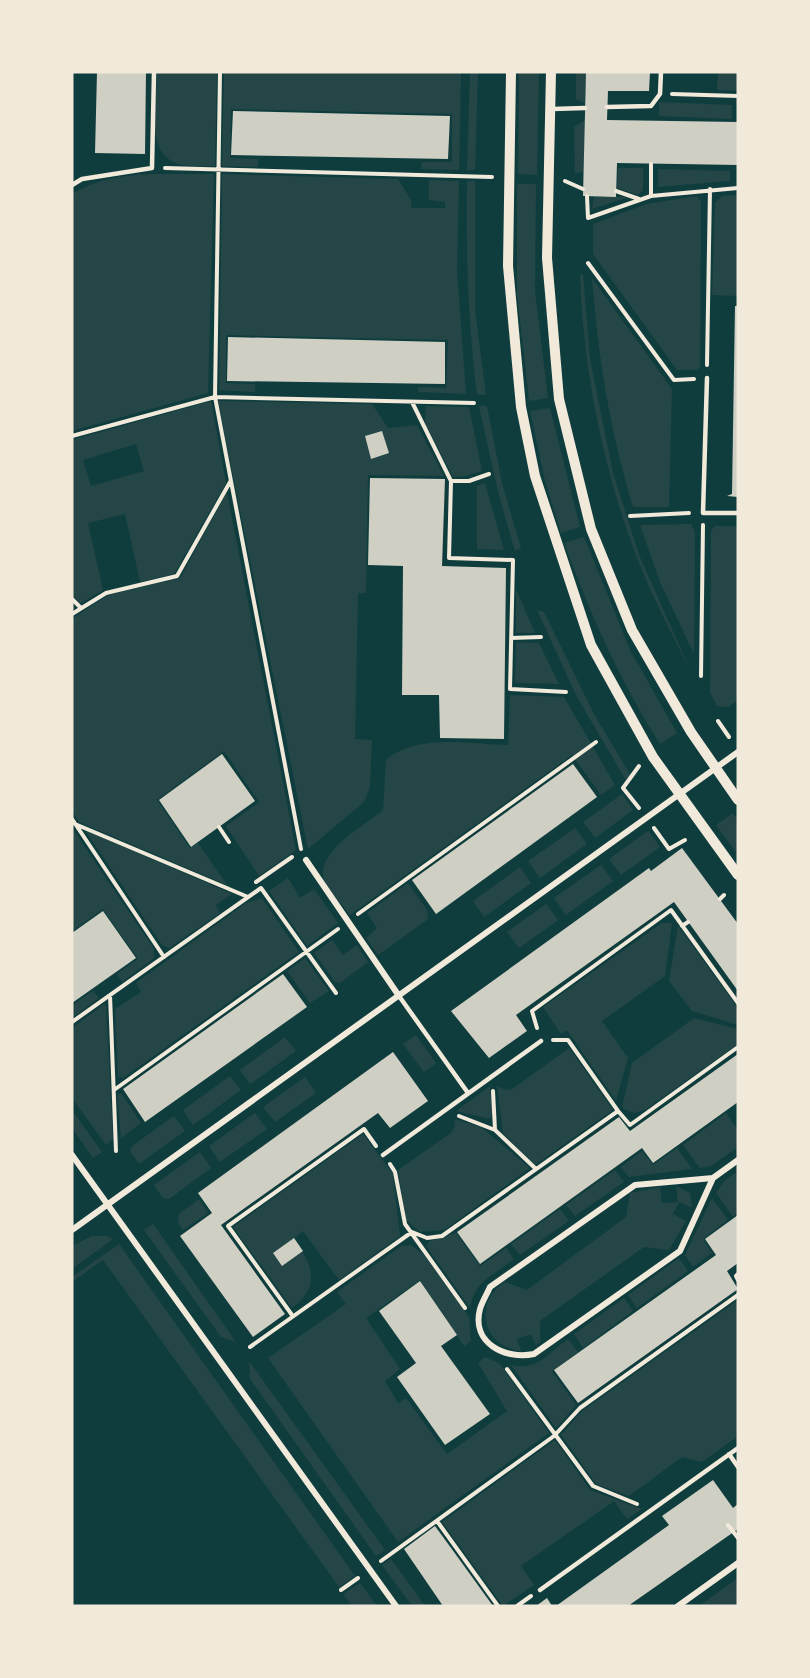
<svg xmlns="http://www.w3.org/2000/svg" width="810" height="1678" font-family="Poppins,sans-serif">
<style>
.green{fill:#244646;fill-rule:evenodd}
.building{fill:#cfcfc3}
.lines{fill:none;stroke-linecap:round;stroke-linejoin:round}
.path{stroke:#f1e9da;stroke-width:4}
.service{stroke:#f1e9da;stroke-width:4.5}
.minor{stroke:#f1e9da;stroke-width:6}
.tertiary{stroke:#f1e9da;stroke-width:10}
</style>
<rect width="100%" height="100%" fill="#0f3d3e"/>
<path class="green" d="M157,72h60l-2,94c-11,0 -25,1 -37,-2 -35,-12 -21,-63 -21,-92z
M224,72h237l-2,98 -38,-1 1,-7h30v-48l-221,-5 -1,49 28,1v8l-36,-1z
M470,72h8l-3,98h-8z
M519,72h20l-2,103 -19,-1z
M576,72h10l-1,31 -9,-4z
M718,72h20v19l-21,-1z
M659,102l73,3v14l-73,-3z
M585,120l-1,52 -9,1 -1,-46z
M618,168h25v22l-5,5 -21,-7z
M658,169l72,2v10l-72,6z
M214,174l-6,219 -136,38v-237c43,-26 94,-19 142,-20z
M222,174l176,5 13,21v8h34v-6l-16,-2v-20l30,1 -2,89 9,124 -48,-2v-5l28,1 2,-48 -222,-5v48l29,1v8l-36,-2z
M467,181h8v129l11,85 -9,-1c-9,-71 -11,-141 -10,-213z
M517,184h19l-1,107 13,107 -19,3 -12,-107z
M738,195v101l-26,-1 3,-92 7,-7z
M697,196l4,6 -1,165 -4,3h-19l-84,-116v-30l53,-20z
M594,197h35l-37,12z
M583,274l7,85 23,114 26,82 52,117c-23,-46 -48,-92 -64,-142 -28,-82 -44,-169 -47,-255z
M592,278l80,111 -3,118h-36c-23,-76 -35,-150 -41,-229z
M211,401l15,82 -52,91 -34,8 -15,-68 -37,9 15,67 -22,13 -9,-8v-155zM136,444l8,27 -53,15 -8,-26z
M218,401l154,3 16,24 29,-3 27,51 -76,-1 -2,118h-8l-3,146 17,1 -2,47 -6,15 -56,47zM382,431l7,22 -18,6 -6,-23z
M426,406l43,1 13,64 -16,5 -13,1 -28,-54z
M479,406h8l15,77 19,65 -6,3 -17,-59z
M550,408l30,119 -19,6 -16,-52 -15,-70z
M485,483l19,67 -27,-1v-63z
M227,492l69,358 -37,26 -33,-50 33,-24 -35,-51 -67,49 33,48 8,-5 29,42 -148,-63 -7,-11v-192l36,-24 72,-17z
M691,524l4,8 -1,122 -34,-72 -20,-57z
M716,526h22v174l-10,7 -11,-1 -7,-14 1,-162z
M584,537l47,115 46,81 -17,11c-40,-63 -70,-130 -96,-201z
M516,589l19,44h-19z
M537,610l7,2 50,102 37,62 -6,3 -49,-84z
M516,642l23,1 20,41 -44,-1z
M510,695l54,2 51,88 -14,10 -29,-40 -222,160c-8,-11 -20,-22 -25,-34 -13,-27 40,-56 58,-71l3,-50c31,-27 84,-16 122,-15z
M622,794l11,16 -38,28 -12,-16z
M733,813l5,7v35l-22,-30z
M72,828l82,121v9l-32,24 -5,-8 21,-15 -35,-50 -31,22z
M575,828l12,16 -47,34 -12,-17z
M85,830l147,64 -16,11 4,8 -51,35 -7,-3z
M648,831l12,16 -39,28 -12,-16z
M601,865l12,16 -47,34 -12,-17z
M520,867l11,16 -47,34 -11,-16z
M288,878l12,20 14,-9 24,34 -31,23 -38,-55z
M408,883l19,27 1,9 -50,36 -12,-17 11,-10 -10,-15z
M262,898l37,54 -176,126 -5,-1 -3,-68 26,-17 -5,-9 110,-80z
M546,904l12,16 -39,28 -12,-16z
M662,923h10l-7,53 -63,45 26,37 -12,43 -49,-71 -6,4 -18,-27z
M678,926l60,82v17l-46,-14 -23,-30z
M332,940l11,15 14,-10 11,17 -28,21 -5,-1 -21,-29z
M305,958l24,33 -19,12 -23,-32z
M93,991l6,7 -27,20v-13z
M104,1004l2,2 7,133 -7,6 -34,-47v-70z
M694,1018l44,11v15l-93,66 -11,3 -12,-5 10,-45z
M416,1035l20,28 -12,9 -21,-28z
M285,1037l11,14 -46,33 -10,-14z
M569,1048l44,62 -78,55 -32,-32 -6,-47 8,4 7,-1z
M230,1076l11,14 -48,35 -10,-15z
M305,1077l11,16 -41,29 -12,-15z
M490,1086l3,25 -3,8 -34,-8z
M121,1093l20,30 -20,15 -4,-44z
M72,1110l30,42 -9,6 -21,-30z
M255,1113l12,16 -47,33 -11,-16z
M726,1113l12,17v17l-27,19 -11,2 -17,-23z
M174,1116l11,15 -46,33 -9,-13 2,-5z
M454,1119l27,8 49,41 -86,62 -24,2 -14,-12 -8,-50 54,-38 3,-6z
M363,1134l30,40 7,62 -61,44 -36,-49 -9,7c18,27 28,47 -2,70l-59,-81z
M677,1148l15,21 -63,8 -8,-10 21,-16 11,14z
M200,1152l11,16 -42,31 -6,-1 -9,-13z
M615,1170l9,12 -49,34 -9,-11z
M738,1171v42l-5,4 -17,-24 9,-13z
M676,1186l14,7 2,15 -13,-6 -6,12 13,7 -17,29 -25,-3 -104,74v21l-4,3 -5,-11 -14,5 4,12c-38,-4 -49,-48 -16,-69l22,8 99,-73 4,-24 30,-6 2,16 16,-1z
M712,1198l16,22 -25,19 9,14 -19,14 -8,-12z
M199,1199l9,14 -25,17 -5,-8 1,-8z
M560,1209l9,12 -49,34 -9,-11z
M153,1224l83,118 -15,-5 -77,-107z
M456,1233l24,33 26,-18 8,11c-20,16 -39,21 -44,49l-44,-62 4,-5z
M92,1236h15l6,3 -41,30v-23z
M119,1244l236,332 -16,11 -236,-327 -31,22v-5z
M411,1245l13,10 45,62 2,24 -7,5 -44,-66 -54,38 34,51 -15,12 13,22 8,-5 41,56 60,-43 -29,-48 7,-6 15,7 49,69 -151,109 -130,-184 78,-54 -9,-12 64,-46z
M679,1258l9,13 -51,37 -9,-13z
M624,1298l9,13 -50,37 -9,-14z
M738,1300v136l-36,26 -20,-5 -53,39 -33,-12 -35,-49 21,-24z
M568,1339l10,13 -26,19 24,34 -20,23 -45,-63c28,6 38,-13 57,-26z
M249,1361l136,189 -9,6 -126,-177z
M555,1440l35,50 52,19 -15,10 -13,-18 -93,65 13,19 -31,21 -61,-84z
M391,1559l34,47h-13l-30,-41z
M738,1578v28h-39z
M360,1583l17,23h-25l-9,-12z"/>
<path class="building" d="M97,72h49l-1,82 -50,-1z
M586,72h64l-1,19h-41l-1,29 131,2v43l-121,-2 -1,34 -33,-1z
M233,111l217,5 -2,43 -217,-4z
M735,306h3v191l-11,-1 5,-2z
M228,337l217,5v42l-218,-3z
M382,431l7,22 -18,6 -6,-23z
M370,478l75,1 -3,87 64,2 -2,171 -64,-1 -1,-43h-37l1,-129 -35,-1z
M222,754l33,47 -64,46 -32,-47z
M573,764l24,33 -161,117 -24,-34z
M682,848l56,76v67l-64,-89 -158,113 11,16 -38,27 -38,-47 198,-143 2,3z
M103,911l33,47 -64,45v-70z
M283,974l24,33 -162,115 -22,-33z
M393,1052l35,49 -38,27 -12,-15 -157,112 64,89 -32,23 -73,-101 32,-23 -14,-20z
M738,1054v48l-85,61 -11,-15 -162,116 -23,-32 162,-115 11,14z
M738,1215v48l-11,8 11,18 -160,114 -24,-33 162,-115 -11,-16z
M294,1238l9,13 -21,15 -9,-13z
M420,1281l37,54 -16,11 49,68 -45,31 -48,-68 19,-14 -37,-52z
M713,1480l20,28 5,-4v25l-110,77h-72l113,-81 -7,-9z
M435,1526l19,26 39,54h-50l-39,-57z
M547,1598l5,8h-16z"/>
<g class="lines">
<path class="path" d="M220,72l-5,325 86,452
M672,94l66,2
M165,168l327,9
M565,181l18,8
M616,191l23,8
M587,196l1,22 63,-22 87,-8
M651,196v-32
M588,263l86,117 20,-1
M707,365l3,-176
M412,402l39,79
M72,436l143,-39 259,6
M489,474l-20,7h-18l-2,77 64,2 -3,129 56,3
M630,516l59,-3
M72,599l9,9
M72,614l34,-21 71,-17 53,-94
M511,638l30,-1
M701,676l2,-151
M718,721l11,16
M639,808l-16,-20 16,-22
M72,819l92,138
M75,824l173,73
M219,827l10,15
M654,828l15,21 16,-9
M256,882l36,-25
M720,899l4,-4
M358,914l238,-172
M682,926l6,-4
M110,995l6,156
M72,1022l189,-134 75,105
M537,1028l-5,-17 139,-101 67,93
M553,1040h15l50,71
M114,1090l224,-161
M493,1091l2,39 41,39
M459,1116l36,14
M390,1164l5,8 10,52 60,84
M738,1274l-2,2 2,4
M292,1315l-64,-89 136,-97 12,17
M250,1347l162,-115 15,6 15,-2 176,-125 12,14 108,-78
M507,1369l86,117 44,18
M437,1521l61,85
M728,1525l10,13
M381,1561l173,-125 26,-28 158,-113
M341,1590l17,-12
M517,1606l14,-10"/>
<path class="service" d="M607,107l44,-1 9,-12 1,-22
M552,109l33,-1
M72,185l10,-6 70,-11 2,-96
M707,378l-4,135h35
M399,996l69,97
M383,1155l158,-114
M729,1454l9,13
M540,1590l198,-142"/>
<path class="minor" d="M306,860l93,136
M72,1155l324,451
M713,1178l-33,73 -146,103c-29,6 -63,-11 -54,-45 2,-7 7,-15 10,-22l145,-102 78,-7 25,-18
M72,1230l666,-478
M678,1606l60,-43"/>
<path class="tertiary" d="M511,72l-3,194 13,141 14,69 56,169 62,112 85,118
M551,72l-4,186 12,141 32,130 41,101 59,102 47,68"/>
</g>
<rect width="810" height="1678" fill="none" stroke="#f1e9da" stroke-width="147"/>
</svg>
